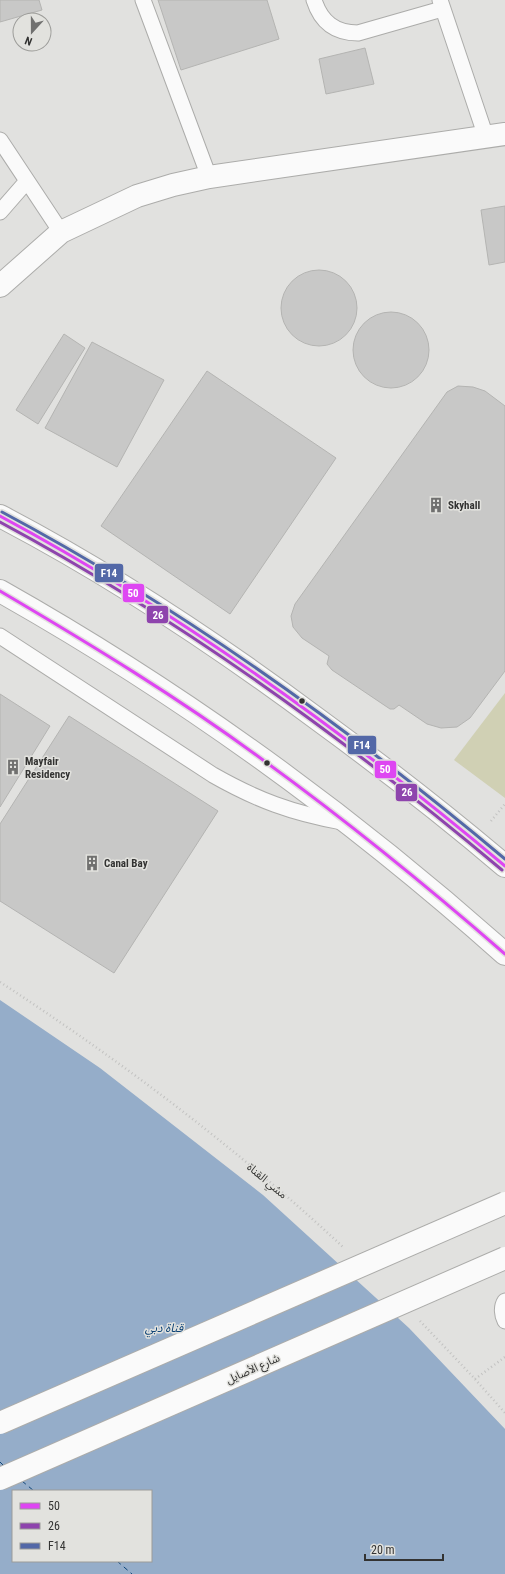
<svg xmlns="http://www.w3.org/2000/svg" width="505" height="1574" font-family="'Roboto Condensed','Noto Sans Arabic',sans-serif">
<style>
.green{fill:#d0d0b4}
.water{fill:#95adc9;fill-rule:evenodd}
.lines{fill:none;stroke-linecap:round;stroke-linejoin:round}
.ferry{stroke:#0e4477;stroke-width:1;stroke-dasharray:5 4;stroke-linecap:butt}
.building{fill:#c8c8c7;stroke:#b4b4b2}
.lane-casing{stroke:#acacaa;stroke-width:17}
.street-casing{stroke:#acacaa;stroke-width:24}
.secondary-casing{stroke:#acacaa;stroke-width:24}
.path{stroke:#c2c2c1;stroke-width:2.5;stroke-dasharray:1 3;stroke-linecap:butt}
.lane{stroke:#fafafa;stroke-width:15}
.street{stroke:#fafafa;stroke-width:22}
.secondary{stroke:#fafafa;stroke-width:22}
.primary-bridge-casing{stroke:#acacaa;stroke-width:24;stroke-linecap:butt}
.primary-bridge{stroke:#fafafa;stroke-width:22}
.bus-1-casing{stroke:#e2e2de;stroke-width:6}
.bus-2-casing{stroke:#e2e2de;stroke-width:6}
.bus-3-casing{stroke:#e2e2de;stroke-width:6}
.bus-1{stroke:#de46f2;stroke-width:3}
.bus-2{stroke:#8e44ad;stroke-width:3}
.bus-3{stroke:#5368a7;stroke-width:3}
.bus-dot{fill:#333332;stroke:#e2e2de;stroke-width:1.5}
.labels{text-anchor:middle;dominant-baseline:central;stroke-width:3;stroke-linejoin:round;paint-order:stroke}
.poi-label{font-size:11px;font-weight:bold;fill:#333332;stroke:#e2e2de;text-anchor:start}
.street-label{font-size:11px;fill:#333332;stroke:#e2e2de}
.water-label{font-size:12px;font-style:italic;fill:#0e4477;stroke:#e2e2de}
.line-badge{stroke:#e2e2de;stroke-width:1.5}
.badge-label{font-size:11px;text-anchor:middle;font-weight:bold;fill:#fff}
</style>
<rect width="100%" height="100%" fill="#e1e1df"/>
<path class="green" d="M505,693v105l-51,-38z"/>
<path class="water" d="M0,1000l100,68 163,127 146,133 96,101v145h-505zM13,1491h138v70h-138z"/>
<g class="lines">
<path class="ferry" d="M0,1462l4,4
M22,1481l12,10
M117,1561l15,13"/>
</g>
<path class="building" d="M0,0h39l3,10 -42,12z
M158,0h109l12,39 -98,31z
M365,48l9,36 -48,10 -7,-35z
M505,206v56l-16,3 -8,-55z
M281 308a38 38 0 1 1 76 0a38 38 0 1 1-76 0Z
M353 350a38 38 0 1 1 76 0a38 38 0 1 1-76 0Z
M64,334l21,14 -47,76 -22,-14z
M92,342l72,38 -47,87 -72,-39z
M207,371l129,87 -106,156 -129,-88z
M458,386l15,1 12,4 20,15v265l-35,47 -13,9 -16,1 -14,-4 -28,-19 -5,4h-4l-58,-39 -5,-6 2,-8 -27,-18 -9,-11 -2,-11 4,-12 152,-212z
M0,694l50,32 -50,81z
M69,716l149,95 -104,162 -114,-72v-77z"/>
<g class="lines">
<defs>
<path id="lane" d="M143,0l66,177
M314,0c7,22 21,33 44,33l84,-24
M440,0l46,137
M0,140l61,92
M0,212l27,-31
M0,636l213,139c44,25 79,38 129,47
M505,1301c-4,6 -3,14 0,20"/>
<path id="street" d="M0,286l61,-54 76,-36 36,-11 36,-8 296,-43"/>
<path id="secondary" d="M0,516c113,59 218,129 320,205 63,46 125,94 185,145
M0,591c181,102 350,225 505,363"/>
</defs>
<use href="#lane" class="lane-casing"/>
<use href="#street" class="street-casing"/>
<use href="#secondary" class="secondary-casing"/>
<path class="path" d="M491,821l14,-17
M0,982c121,79 238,167 343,265
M420,1321l55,58 30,34
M475,1379l30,-22"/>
<use href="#lane" class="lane"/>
<use href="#street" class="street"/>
<use href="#secondary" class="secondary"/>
<defs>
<path id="primary-bridge" d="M0,1423l505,-220
M0,1479l505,-221"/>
</defs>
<use href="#primary-bridge" class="primary-bridge-casing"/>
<use href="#primary-bridge" class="primary-bridge"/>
<defs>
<path id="bus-1" d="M0,516c181,97 348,218 505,350
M0,591c90,53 179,107 263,169 84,61 164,126 242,194"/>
<path id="bus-2" d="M0,522c179,96 346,217 502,348"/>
<path id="bus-3" d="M2,512c180,96 347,216 503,347"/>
</defs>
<use href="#bus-1" class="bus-1-casing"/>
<use href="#bus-2" class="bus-2-casing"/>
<use href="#bus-3" class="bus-3-casing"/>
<use href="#bus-1" class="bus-1"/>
<use href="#bus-2" class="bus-2"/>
<use href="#bus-3" class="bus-3"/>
</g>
<defs>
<symbol id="building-bare" viewBox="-9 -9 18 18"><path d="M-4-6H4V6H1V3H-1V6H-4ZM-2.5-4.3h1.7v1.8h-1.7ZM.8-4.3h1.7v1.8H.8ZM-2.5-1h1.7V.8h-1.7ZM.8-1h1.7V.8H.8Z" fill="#70706f" stroke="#e2e2de" stroke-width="2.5" paint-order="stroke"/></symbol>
</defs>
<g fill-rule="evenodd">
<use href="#building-bare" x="425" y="494" width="22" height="22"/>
<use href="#building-bare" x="2" y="756" width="22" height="22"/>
<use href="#building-bare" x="81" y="852" width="22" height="22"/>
</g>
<g class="bus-dot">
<circle cx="302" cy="701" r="3.5"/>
<circle cx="267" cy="763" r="3.5"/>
</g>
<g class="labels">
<g class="poi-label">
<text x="448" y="505">Skyhall</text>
<text x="25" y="761">Mayfair<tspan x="25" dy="13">Residency</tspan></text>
<text x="104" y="863">Canal Bay</text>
</g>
<g class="street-label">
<text transform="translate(267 1181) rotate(40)">مشي القناة</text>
<text transform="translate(253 1369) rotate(-24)">شارع الأصايل</text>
</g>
<g class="water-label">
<text x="164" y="1328">قناة دبي</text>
</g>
</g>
<g class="line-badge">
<rect x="94" y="563" width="30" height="20" rx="4" fill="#5368a7"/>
<rect x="122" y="583" width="23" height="20" rx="4" fill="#de46f2"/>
<rect x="146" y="605" width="23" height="19" rx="4" fill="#8e44ad"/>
<rect x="347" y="735" width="30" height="20" rx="4" fill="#5368a7"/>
<rect x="374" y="760" width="23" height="19" rx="4" fill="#de46f2"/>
<rect x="395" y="783" width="23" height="19" rx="4" fill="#8e44ad"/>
</g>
<g class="badge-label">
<text x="109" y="577">F14</text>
<text x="133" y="597">50</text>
<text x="158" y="619">26</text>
<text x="362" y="749">F14</text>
<text x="385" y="773">50</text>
<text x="407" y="796">26</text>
</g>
<rect x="12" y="1490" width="140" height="72" fill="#e2e2de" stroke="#9c9c99"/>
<rect x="20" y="1503" width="20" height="6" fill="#de46f2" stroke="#9c9c99"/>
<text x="48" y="1510" font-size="12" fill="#333332">50</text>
<rect x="20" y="1523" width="20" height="6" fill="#8e44ad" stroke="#9c9c99"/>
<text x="48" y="1530" font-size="12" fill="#333332">26</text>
<rect x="20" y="1543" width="20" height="6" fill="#5368a7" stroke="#9c9c99"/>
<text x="48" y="1550" font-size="12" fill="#333332">F14</text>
<g transform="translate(32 32) rotate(201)"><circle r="19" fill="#e2e2de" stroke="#9c9c99"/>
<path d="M0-3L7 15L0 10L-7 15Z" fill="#70706f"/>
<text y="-6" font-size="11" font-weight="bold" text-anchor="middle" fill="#333332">N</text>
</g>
<path d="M365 1554v6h78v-6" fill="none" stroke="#333332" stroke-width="2"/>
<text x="371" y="1554" font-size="12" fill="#333332" stroke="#e2e2de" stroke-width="3" paint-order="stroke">20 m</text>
</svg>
